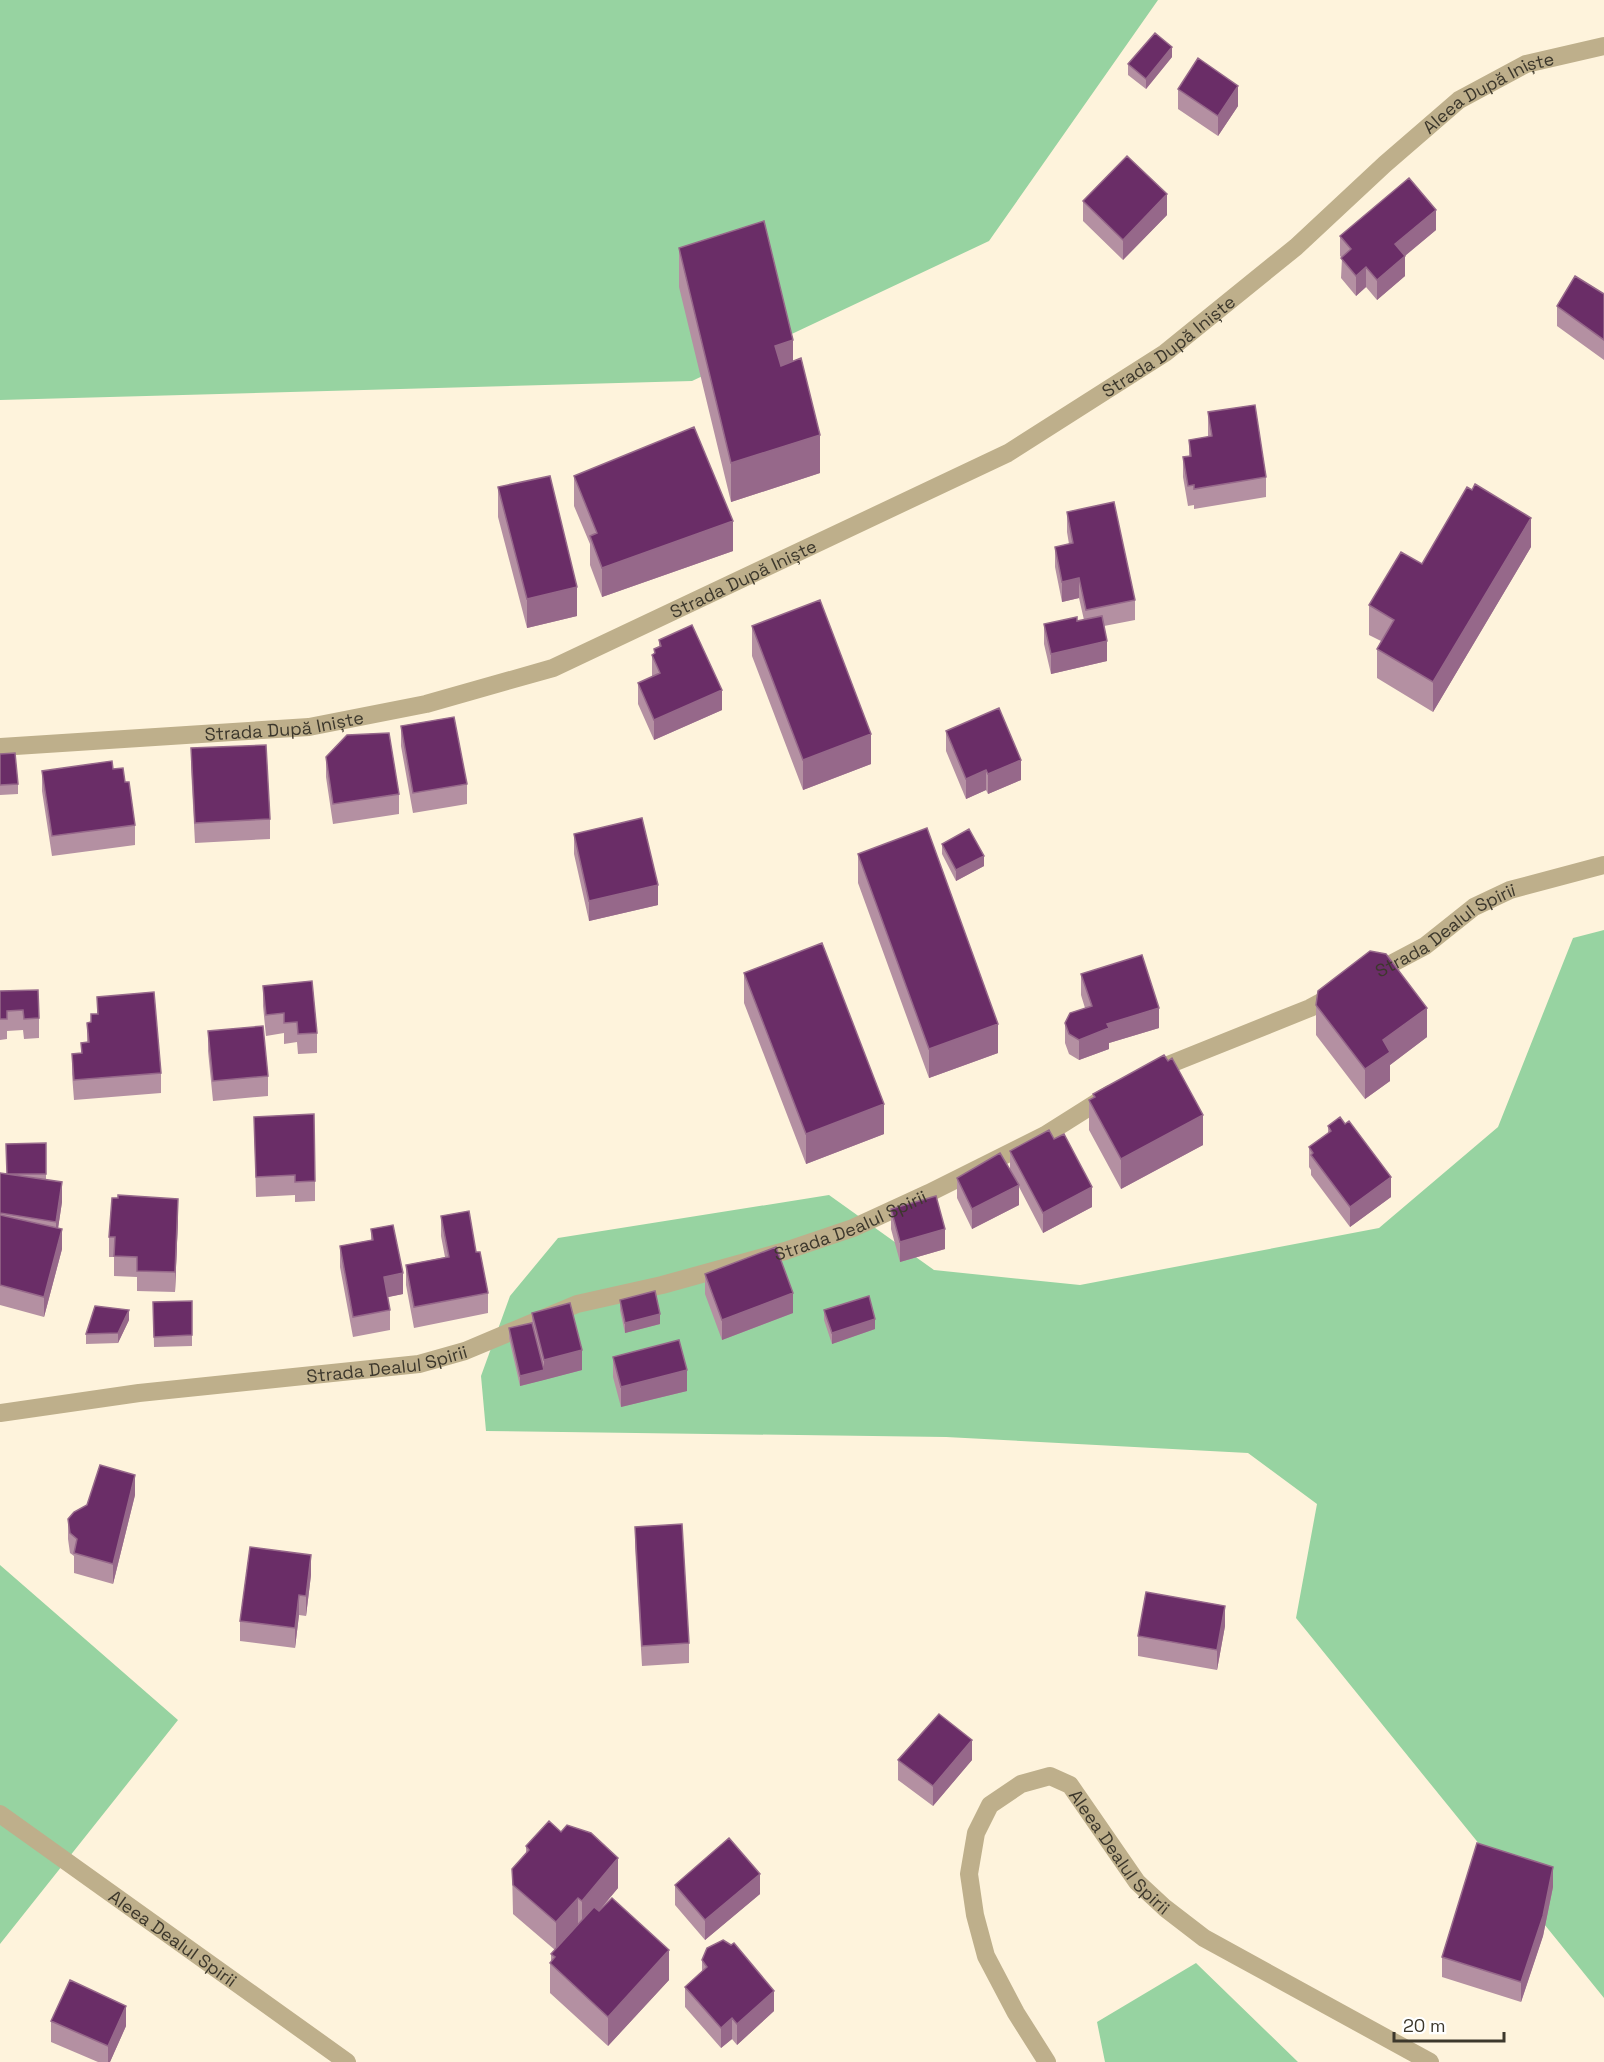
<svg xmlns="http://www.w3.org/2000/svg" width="1604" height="2062" font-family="'Space Grotesk',sans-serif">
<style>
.grass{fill:#97d3a1}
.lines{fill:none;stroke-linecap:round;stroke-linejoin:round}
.minor{stroke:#beaf8b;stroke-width:18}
.wall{fill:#b490a2}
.shaded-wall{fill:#96688a}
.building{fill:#6a2d67;stroke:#96688a;stroke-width:1.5}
.labels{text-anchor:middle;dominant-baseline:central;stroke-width:6;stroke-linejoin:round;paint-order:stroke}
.street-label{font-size:18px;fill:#3d382c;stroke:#fff}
</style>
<rect width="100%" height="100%" fill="#fef3dc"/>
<path class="grass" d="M0,0h1158l-169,241 -297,140 -692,19z
M1604,930v1068l-308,-380 21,-114 -69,-51 -302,-16 -460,-6 -5,-55 29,-80 48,-58 271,-43 105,75 146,15 299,-57 119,-101 75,-189z
M0,1565l178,155 -178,224z
M1196,1963l102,99h-193l-8,-40z"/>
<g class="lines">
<g class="minor">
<path id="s1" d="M0,747l309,-20 117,-23 127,-36 455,-215 157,-100 131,-106 89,-83 74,-64 67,-36 78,-18"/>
<path id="s2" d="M1372,974l53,-28 49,-39 36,-17 94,-25"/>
<path d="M1153,1071l157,-63 28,-15"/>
<path id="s3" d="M0,1413l139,-20 280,-29 46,-13 112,-47 85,-19 123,-34 68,-23 76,-35 116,-58 65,-41"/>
<path id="s4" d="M0,1814l347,248"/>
<path id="s5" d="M1047,2062l-31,-49 -30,-57 -11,-41 -6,-41 7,-41 14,-28 31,-21 29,-8 20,9 67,97 28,26 39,30 226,124"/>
</g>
</g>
<path class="wall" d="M1172,57l-26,32 -18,-14v-11z
M1178,89l60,17 -20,30 -40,-27z
M1083,201l84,14 -44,45 -40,-39z
M1436,230l-31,26v20l-28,24 -11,-13 -10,9 -15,-18 1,-20 -2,-2v-20z
M679,248l114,113 27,112 -89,29 -52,-215z
M1604,294v66l-47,-34v-20z
M1208,412l58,65v20l-72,12v-4l-6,1 -5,-29v-20l6,-1v-16l19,-3z
M574,476l159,75 -131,46 -12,-32v-21l-16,-38z
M498,487l79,129 -50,12 -29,-111z
M1067,512l68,88v20l-31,6 3,35 -56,13 -7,-30v-20l33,-3 7,-1 -5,-22 -17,4 -7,-35v-20l14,-3 -2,-12z
M1531,547l-98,165 -56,-34v-29l4,-8 -12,-6v-30z
M752,626l119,138 -68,26 -51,-134z
M659,640l63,70 -68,30 -16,-36v-21l14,-6v-22l2,-1v-5l5,-2z
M401,726l66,58v20l-54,9 -12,-67z
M946,731l75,49 -33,14 -2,-4 -20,9 -20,-48z
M191,748l79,71v20l-75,4 -4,-75z
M0,754l18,30v10l-18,1z
M326,757l73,37v20l-66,10 -7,-47z
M113,769l12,13 10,43v20l-83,11 -10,-65v-20z
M574,834l84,71 -69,16 -15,-67z
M942,844l42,22 -28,15 -14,-27z
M858,854l140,199 -69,25 -71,-195z
M744,973l140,161 -78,30 -62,-161z
M1081,974l78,54 -50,15v6l-30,11 -10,-6 -4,-11v-20l20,-15 -4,-13z
M263,986l54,47v20l-19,1 -1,-12 -13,2v-11l-18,3 -3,-30z
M0,991l39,27v20l-15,1 -1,-9 -16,1v8l-7,1z
M97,997l64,76v20l-87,7 -2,-26v-20l9,-1v-10l6,-1v-19l4,-1 6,-8z
M1316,1005l111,32 -37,28v16l-25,18 -49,-64z
M208,1031l60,45v20l-55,5 -5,-50z
M1093,1094l110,51 -82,44 -32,-59v-30l4,-2z
M254,1117l61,64v20l-20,1v-7l-39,2z
M1328,1126l63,71 -41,30 -39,-52v-5l-2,-3v-20l19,-14z
M46,1143v37l16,22 -4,26 4,21 -18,68 -44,-12v-132l6,1z
M1010,1151l82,56 -49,26 -24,-46v18l-47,24 -15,-31v-20l53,-8z
M891,1209l54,40 -45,13 -9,-33z
M441,1216l35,36 12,41v20l-74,15 -8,-43v-20l39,-8 -4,-21z
M178,1219l-3,73 -38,-1v-14l-23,-1v-19h-5v-20z
M371,1229l32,65 -16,3 3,13v20l-37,7 -13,-70v-21l31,-6z
M705,1274l88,39 -71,27 -17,-46z
M620,1300l40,24 -35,9 -5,-23z
M192,1301v45l-38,1 -1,-45z
M824,1310l51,19 -43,15 -8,-24z
M532,1313l50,57 -62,16 -11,-48v-10l23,-5z
M129,1320l-11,23 -32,1v-10z
M613,1357l74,34 -66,16 -8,-30z
M135,1495l-22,89 -39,-11v-17l-4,-3 -2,-14v-20z
M635,1527l54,116v20l-47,3 -7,-119z
M311,1575l-5,41 -7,-1 -4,33 -55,-7v-20z
M1225,1626l-8,44 -79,-14v-20z
M898,1760h74l-39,46 -35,-26z
M526,1846l92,42 -19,23 70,69 -61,66 -58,-53v-30l1,-1v-8l4,-4 -42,-36 -1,-45 14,-15z
M675,1885l85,9 -55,46 -30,-35z
M1553,1887l-10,49 -22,66 -79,-25v-20z
M702,1960l72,51 -37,34 -5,-6 -11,9 -36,-41v-20l17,-16z
M51,2021l75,5 -16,36h-12l-47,-20z"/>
<path class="shaded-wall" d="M1172,47v10l-26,32v-10z
M1238,86v20l-20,30v-20z
M1167,194v21l-44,45v-20z
M1436,210v20l-41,34v-20z
M1405,256v20l-28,24v-20z
M1366,267v20l-10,9v-20z
M793,340v38l-18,7v-39z
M820,435v38l-89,29v-39z
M1531,518v29l-98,165v-30z
M733,521v30l-131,46v-29z
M1079,578v20l-17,4v-20z
M577,587v29l-50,12v-29z
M1107,641v20l-56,13v-20z
M722,690v20l-68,30v-20z
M871,734v30l-68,26v-30z
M1021,760v20l-33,14v-20z
M986,770v20l-20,9v-20z
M984,856v10l-28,15v-11z
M658,885v20l-69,16v-20z
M1159,1008v20l-50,15v6l-30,11v-20l28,-16z
M1427,1008v29l-37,28v16l-25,18v-30l18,-29z
M998,1024v29l-69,25v-29z
M884,1104v30l-78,30v-30z
M1203,1115v30l-82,44v-30z
M1391,1177v20l-41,30v-20z
M62,1182v20l-6,40v-20z
M1019,1185v20l-47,24v-20z
M1092,1187v20l-49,26v-20z
M178,1199v20l-3,73v-20z
M62,1229v20l-18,68v-20z
M945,1229v20l-45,13v-20z
M403,1273v21l-19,4v-21z
M793,1293v20l-71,27v-20z
M129,1310v10l-11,23v-10z
M660,1314v10l-35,9v-10z
M875,1319v10l-43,15v-11z
M582,1350v20l-38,10v-20z
M544,1370v10l-24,6v-10z
M687,1370v21l-66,16v-20z
M135,1475v20l-22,89v-20z
M311,1555v20l-5,41v-20z
M299,1595v20l-4,33v-20z
M1225,1606v20l-8,44v-20z
M972,1740v20l-39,46v-20z
M618,1858v30l-36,43v-30z
M1553,1867v20l-10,49 -22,66v-20z
M760,1874v20l-55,46v-20z
M578,1898v29l-22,24v-29z
M669,1950v30l-61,66v-29z
M774,1991v20l-37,34v-21z
M126,2006v20l-16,36h-2v-16z
M732,2018v21l-11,9v-20z"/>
<path class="building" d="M1155,33l17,14 -26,32 -18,-15z
M1198,58l40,28 -20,30 -40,-27z
M1127,156l40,38 -44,46 -40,-39z
M1409,178l27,32 -41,34 10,12 -28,24 -11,-13 -10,9 -15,-18 10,-9 -11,-13z
M764,221l29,119 -18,6 6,20 20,-8 19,77 -89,28 -52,-215z
M1575,276l29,18v46l-47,-34z
M1255,405l11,72 -72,12v-4l-6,1 -5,-29 8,-1 -2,-16 23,-4 -4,-24z
M694,427l39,94 -131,47 -12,-32 7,-3 -23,-57z
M550,476l27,111 -50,12 -29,-112z
M1475,484l56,34 -98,164 -56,-33 17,-29 -25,-15 32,-53 21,12 45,-77 5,3z
M1114,502l21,98 -49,10 -7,-32 -17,4 -7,-35 18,-4 -6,-31z
M820,600l51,134 -68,26 -51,-134z
M1102,616l5,25 -56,13 -7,-30 33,-7v4z
M692,625l30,65 -68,30 -16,-37 22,-10 -8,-18 3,-2 -1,-4 7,-3 -2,-6z
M999,708l22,52 -33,14 -2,-4 -20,9 -20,-48z
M454,717l13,67 -54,9 -12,-67z
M389,733l10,61 -66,10 -7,-47 21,-22z
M266,745l4,74 -75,4 -4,-75z
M15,753l3,31 -18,1v-31z
M112,761l1,8 10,-1 2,14h4l6,43 -83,11 -10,-65z
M642,818l16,67 -69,16 -15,-67z
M927,828l71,196 -69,25 -71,-195z
M969,829l15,27 -28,14 -14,-26z
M822,943l62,161 -78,30 -62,-161z
M1370,951l16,3 41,54 -44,32 7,12 -25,17 -49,-64 2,-14z
M1142,955l17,53 -52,16 2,4 -30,12 -10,-6 -4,-11 5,-10 22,-7 -11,-32z
M312,981l5,52 -19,1 -1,-12 -13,1v-10l-18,2 -3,-29z
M38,990l1,28 -15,1 -1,-9 -16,1v8h-7v-28z
M154,992l7,81 -87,7 -2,-26 10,-1 -1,-10 8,-1 -2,-19 4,-1v-8h7l-1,-17z
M263,1026l5,50 -55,5 -5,-50z
M1164,1055l4,6 4,-3 31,57 -82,44 -32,-59 6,-3 -2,-3z
M314,1114l1,67 -20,1v-7l-39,2 -2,-60z
M1340,1117l5,7 4,-3 42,56 -41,30 -39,-52 2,-2 -4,-6 22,-16 -3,-5z
M1049,1130l5,9 10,-5 28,53 -49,26 -33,-62z
M46,1143v31h-39l-1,-30z
M1000,1153l19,32 -47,24 -15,-31z
M0,1173l62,9 -6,40 -56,-9z
M118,1195l60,4 -3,73 -38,-1v-14l-23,-1 1,-19h-6l3,-39h6z
M936,1196l9,33 -45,13 -9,-33z
M469,1211l7,41h4l8,41 -74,14 -8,-42 43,-8 -8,-41z
M0,1215l62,14 -18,68 -44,-12z
M393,1225l10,48 -19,4 6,33 -37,7 -13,-71 33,-6 -2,-11z
M776,1247l17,46 -71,27 -17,-46z
M655,1291l5,23 -35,9 -5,-23z
M869,1296l6,23 -43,14 -8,-23z
M192,1301v34l-38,2 -1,-35z
M570,1303l12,47 -38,10 -12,-47z
M95,1306l34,4 -11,23 -32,1z
M532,1323l12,47 -24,6 -11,-48z
M679,1340l8,30 -66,17 -8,-30z
M100,1465l35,10 -22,89 -39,-11 3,-14 -7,-6 -2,-14 6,-7 13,-7z
M682,1524l7,119 -47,3 -7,-119z
M250,1547l61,8 -5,41 -7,-1 -4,33 -55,-7z
M1146,1592l79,14 -8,44 -79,-14z
M939,1714l33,26 -39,46 -35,-26z
M549,1821l12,11 6,-7 24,8 27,25 -36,43 -4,-3 -22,24 -43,-37 -1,-16 17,-19 -3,-4z
M729,1838l31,36 -55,46 -30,-35z
M1477,1843l76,24 -10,49 -22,66 -79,-25z
M612,1898l57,52 -61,67 -58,-54 5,-6 -4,-3 43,-47 5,4z
M723,1940l8,5 3,-2 40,48 -37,33 -5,-6 -11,10 -36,-41 22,-20 -5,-7 5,-12z
M70,1980l56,26 -18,40 -57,-25z"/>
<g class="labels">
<g class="street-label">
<text stroke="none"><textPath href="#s1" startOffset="1668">Aleea După Iniște</textPath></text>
<text stroke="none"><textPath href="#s1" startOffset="1257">Strada După Iniște</textPath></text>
<text stroke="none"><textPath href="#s1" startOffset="771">Strada După Iniște</textPath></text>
<text stroke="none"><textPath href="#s1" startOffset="285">Strada După Iniște</textPath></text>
<text stroke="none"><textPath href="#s2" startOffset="86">Strada Dealul Spirii</textPath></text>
<text stroke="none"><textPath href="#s3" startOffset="876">Strada Dealul Spirii</textPath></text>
<text stroke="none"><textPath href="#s3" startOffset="390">Strada Dealul Spirii</textPath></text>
<text stroke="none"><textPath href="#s5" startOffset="452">Aleea Dealul Spirii</textPath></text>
<text stroke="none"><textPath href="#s4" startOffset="213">Aleea Dealul Spirii</textPath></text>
</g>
</g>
<path d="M1394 2032v9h110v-9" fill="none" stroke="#3d382c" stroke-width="3"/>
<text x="1403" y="2032" font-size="18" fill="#3d382c" stroke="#ffffff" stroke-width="4.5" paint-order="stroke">20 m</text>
</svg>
